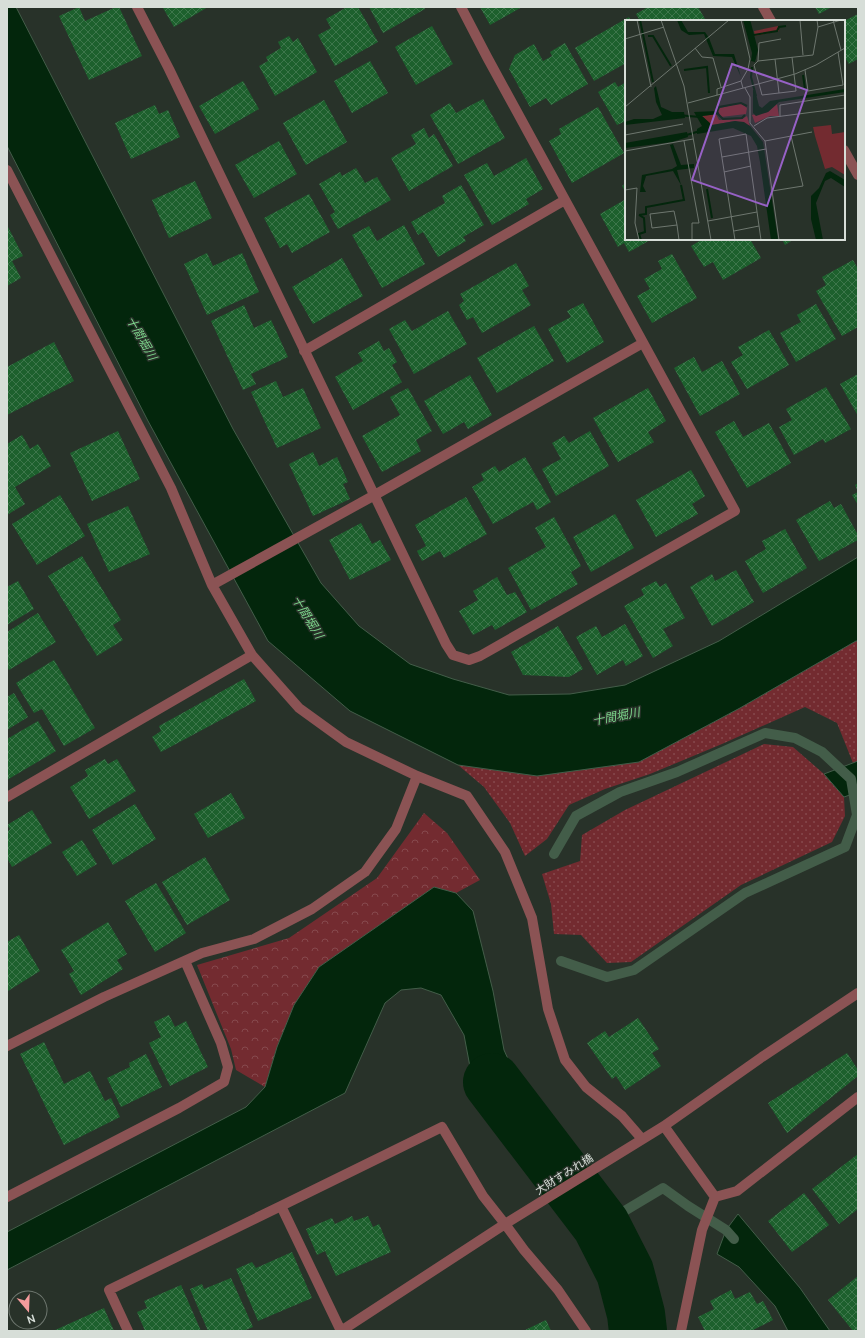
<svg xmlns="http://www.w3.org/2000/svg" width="865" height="1338" font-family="Ubuntu,'Noto Sans JP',sans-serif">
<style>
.grass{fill:url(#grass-dots)}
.forest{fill:url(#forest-crowns)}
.water{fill:#03260c;stroke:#435d49}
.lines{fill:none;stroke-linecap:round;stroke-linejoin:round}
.stream{stroke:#435d49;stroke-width:10}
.river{stroke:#03260c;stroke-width:58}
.building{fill:url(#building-cross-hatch)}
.minor{stroke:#8b5354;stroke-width:10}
.labels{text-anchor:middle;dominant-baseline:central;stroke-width:3;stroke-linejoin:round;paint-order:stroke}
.street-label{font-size:11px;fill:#d7ded8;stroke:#283229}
.water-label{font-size:12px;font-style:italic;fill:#7dd68c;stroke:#283229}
.inset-river{fill:none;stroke:#03260c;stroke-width:2}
.inset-road{fill:none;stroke:#6e776f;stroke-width:1}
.view{fill:#9761c6;fill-opacity:0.15;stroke:#9761c6;stroke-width:2}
.inset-edge{fill:none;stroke:#d7ded8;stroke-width:2}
</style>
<defs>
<pattern id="grass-dots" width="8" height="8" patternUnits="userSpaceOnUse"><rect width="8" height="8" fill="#732b30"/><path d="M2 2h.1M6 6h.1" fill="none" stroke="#86494d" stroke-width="1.8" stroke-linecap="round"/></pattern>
<pattern id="forest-crowns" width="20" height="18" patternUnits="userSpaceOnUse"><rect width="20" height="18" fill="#732b30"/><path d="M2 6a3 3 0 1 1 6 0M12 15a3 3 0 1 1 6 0" fill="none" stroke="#86494d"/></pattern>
<pattern id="building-cross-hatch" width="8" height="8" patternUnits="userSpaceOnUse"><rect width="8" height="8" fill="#1d602d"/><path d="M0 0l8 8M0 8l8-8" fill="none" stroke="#3d764b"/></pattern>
</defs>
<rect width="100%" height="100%" fill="#283229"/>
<path class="grass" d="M856,641h2v120l-5,2 -16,-40 -32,-16 -83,37 -72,30 -45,15 -36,16 -22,34 -22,17 -15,-33 -26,-36 -26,-22 79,11 102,-14 101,-54z
M764,744l29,3 31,27 20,23 1,19 -13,26 -91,43 -110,77 -24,1 -26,-28 -27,-1 -3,-30 -9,-30 38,-13 2,-26 43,-25z"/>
<path class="forest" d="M424,813l23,20 33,47 -24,13 -22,-6 -115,80 -25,38 -17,42 -12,40 -29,-17 -5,-21 -34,-84 92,-27 88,-60z"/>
<path class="water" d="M7,7h9l217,422 88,154 38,43 51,38 43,15 56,16 61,-1 55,-9 94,-44 139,-84v84h-2l-116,67 -101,54 -102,14 -79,-11 -108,-54 -82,-70 -120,-220 -141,-275z
M858,761v31l-14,5 -20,-23z
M434,887l22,6 17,18 20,80 11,59 21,47 30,41 -22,15 -29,-36 -30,-29 -10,-53 -23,-40 -20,-7 -20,2 -16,13 -40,90 -338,177v-38l239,-125 19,-20 12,-40 17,-42 25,-38z
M738,1214l62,74 30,43h-42l-13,-25 -36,-39 -22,-13 9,-24z"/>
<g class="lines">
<path class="stream" d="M554,854l22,-38 44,-24 57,-20 88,-39 30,5 27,14 29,27 6,36 -12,32 -100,46 -111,77 -27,7 -46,-16
M601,1225l62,-37 25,18 38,24 8,9"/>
<path class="river" d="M492,1082l109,143 24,47 11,42 2,17"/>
</g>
<path class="building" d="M79,7l6,14 31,-14h3l23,49 -53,24 -30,-64z
M165,7h43l-34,20 -11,-19z
M347,7h11l20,35 -43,24 -17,-31 13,-7 -5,-9z
M369,7h55l1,2 -42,24z
M480,7h42l-32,18z
M648,7h50l7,12 -4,2h-61l-4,-7z
M815,7h17l-13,7z
M858,14v45l-9,5 -5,-8v-35z
M629,17l2,4h-5v42l-32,18 -19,-33z
M432,26l21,38 -37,21 -21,-38z
M289,36l4,6 5,-4 19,34 -42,24 -16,-30 9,-5 -2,-4 15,-9 -3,-6z
M565,43l23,41 -37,21 -5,-7 -16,9 -21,-38 6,-14 19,-11 9,17 9,-5 -2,-4z
M370,61l18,32 -36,20 -18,-32z
M243,81l16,28 -44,25 -16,-28z
M615,82l3,5 8,-5v39l-9,4 -19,-33z
M483,99l22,39 -47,26 -28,-49 20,-12 6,10z
M324,100l23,42 -41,23 -23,-42z
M155,105l4,9 9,-4 12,27 -49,22 -16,-36z
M598,107l26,46 -52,30 -23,-42 12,-7 -2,-5z
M424,128l5,10 5,-4 19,32 -44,25 -18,-33 25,-14 -5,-9z
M279,141l18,33 -43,24 -19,-33z
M526,158l17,31 -17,10 3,5 -37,21 -28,-50 23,-12 7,13z
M356,168l9,15 12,-6 14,23 -53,29 -8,-14 5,-3 -16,-28 21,-12 2,4z
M195,181l17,37 -43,20 -17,-38z
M626,183v10l-4,-7z
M461,185l23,40 -21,12 3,4 -28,16 -15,-25 -5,3 -7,-13 34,-19 -3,-7z
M309,194l21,38 -38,21 -5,-9 -7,4 -16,-30z
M626,199v40h26l-23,13 -5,-9 -6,4 -18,-33z
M7,225l16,31 -11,5 9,17 -14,8z
M404,225l21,39 -43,24 -30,-53 17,-9 8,15z
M703,239h47l11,19 -38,22 -10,-18 -9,5 -13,-21z
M782,239h12l-9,6z
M207,253l6,13 29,-13 17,39 -52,23 -23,-51z
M672,254l25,44 -45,25 -15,-27 13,-7 -6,-10 18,-10 -4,-8z
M342,258l21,38 -50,28 -21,-37z
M853,260l5,9v58l-16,9 -26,-45 10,-6 -4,-8z
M516,263l13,23 -7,4 9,15 -49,28 -9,-16 -6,3 -8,-15 5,-4 -4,-7z
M583,303l21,39 -37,21 -19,-34 23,-12 -4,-6z
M816,304l20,35 -40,23 -16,-29 21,-11 -4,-7z
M244,305l10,23 17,-8 17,37 -37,17 5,10 -13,6 -32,-69z
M448,311l19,33 -53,30 -25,-45 16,-9 7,11z
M534,326l20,35 -57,32 -20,-35z
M769,330l20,35 -42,24 -16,-27 12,-7 -5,-8z
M379,341l5,10 5,-3 8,14 -5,3 10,17 -49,28 -18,-33 28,-16 -5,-8z
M54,342l20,39 -67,34v-48z
M694,357l8,15 20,-11 18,33 -40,22 -26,-48z
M858,374v42l-18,-32z
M470,375l22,40 -24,14 -4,-7 -21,12 -19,-33z
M276,381l7,16 20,-9 18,40 -44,20 -26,-56z
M826,387l25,42 -26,14 -2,-4 -29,16 -15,-28 13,-7 -6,-11z
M408,388l24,43 -16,9 5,11 -39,21 -20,-36 38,-21 -10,-18z
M648,388l18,33 -18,11 6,10 -36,20 -25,-44z
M734,421l9,16 26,-14 22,40 -44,25 -32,-56z
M118,431l22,48 -48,22 -22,-48z
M590,431l19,35 -53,30 -14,-27 19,-10 -9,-16 12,-7 5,7z
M22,435l8,14 8,-5 13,22 -36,21 10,17 -18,11v-71z
M313,452l6,14 18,-9 11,25 -5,2 7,15 -37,17 -24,-52z
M525,457l26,45 -14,8 -4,-8 -40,22 -21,-37 12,-7 -3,-6 14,-8 4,6z
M691,470l14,26 -13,8 6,10 -42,23 -20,-37z
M858,483v22l-6,-10 6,-3 -3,-7z
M60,495l25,41 -48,29 -25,-41z
M466,497l21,37 -43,24 -4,-7 -18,10 -5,-10 9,-5 -11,-21z
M830,501l4,7 7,-4 17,31v5l-39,21 -23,-41z
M128,506l22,48 -41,18 -22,-48z
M615,514l19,34 -43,24 -18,-35z
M554,517l27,49 -10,6 7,12 -47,26 -23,-42 38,-21 -11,-19z
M361,523l11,21 8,-4 11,20 -41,20 -21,-40z
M785,529l22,39 -44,25 -18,-32 21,-12 -4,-8z
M82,556l39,64 -8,5 10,15 -26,16 -49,-80z
M736,570l18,32 -42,24 -22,-39 22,-13 3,7z
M497,577l10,18 8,-3 12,20 -32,18 -3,-5 -19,10 -14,-24 19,-11 -5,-9z
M18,581l16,28 -27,16v-38z
M656,581l4,6 6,-4 19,35 -22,11 10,17 -20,12 -29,-52 20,-11 -3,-6z
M38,613l18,29 -47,28 -2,-4v-34z
M625,624l18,32 -17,10 -3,-6 -26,15 -21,-38 20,-11 6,11z
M558,626l25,43 -14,8 -46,-2 -12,-23z
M54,660l41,68 -31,18 -22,-37 -8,4 -18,-30z
M244,679l12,22 -95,51 -9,-15 9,-6 -2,-5z
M14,693l14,24 -21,13v-33z
M38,721l18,30 -49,29v-41z
M105,759l3,5 9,-5 19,32 -47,28 -19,-32 18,-11 -3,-6z
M231,793l14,25 -37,20 -14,-24z
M135,804l21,35 -43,26 -21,-35z
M32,810l20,33 -40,24 -5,-9v-26l3,-3 -3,-4z
M82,840l15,24 -20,12 -15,-24z
M205,857l25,43 -43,25 -25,-43z
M156,883l30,50 -31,19 -30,-51z
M108,922l19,32 -10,6 6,9 -42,26 -12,-21 5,-3 -13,-21z
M19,935l21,36 -32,20 -1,-49z
M169,1015l6,12 11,-6 22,46 -38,19 -21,-43 12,-6 -7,-15z
M638,1018l21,31 -7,4 9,13 -36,24 -9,-14 -4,3 -25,-36 18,-12 4,6z
M44,1042l20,42 26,-13 15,30 6,-3 9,19 -56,28 -44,-91z
M847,1053l11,17v6l-71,57 -19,-30z
M146,1054l16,33 -41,20 -14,-29 23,-11 -1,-4z
M858,1154v55l-19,15 -27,-35z
M804,1193l25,32 -37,27 -24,-31z
M352,1216l2,5 14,-5 5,11 6,-3 12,28 -55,24 -11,-25 -8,4 -11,-26 26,-11 3,6z
M292,1252l20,46 -54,23 -22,-52 16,-7 4,6z
M858,1276v55h-5l-25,-31z
M231,1278l22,49 -10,4h-35l-18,-42 12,-5 2,5z
M181,1285l20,46h-56l-8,-19 10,-4 -3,-7z
M731,1290l4,9 15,-7 7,12 6,-3 10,19 -22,11h-46l-7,-14 16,-8 -4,-8z
M104,1308l10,23h-61z
M546,1320l5,11h-28z"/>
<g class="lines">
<path class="minor" d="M137,7l32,62 277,575 7,11 16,5 11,-4 255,-145 -248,-454 -26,-50
M763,7l8,14
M844,150l14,25
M7,170l164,318 41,97 40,70 47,53 47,34 71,34 50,20 38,56 27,66 16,91 17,51 21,27 36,29 20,23
M304,351l261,-151
M212,585l161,-89 270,-153
M7,797l245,-142
M7,1046l97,-49 98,-44 52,-14 58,-30 53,-37 31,-43 21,-53
M664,1126l51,71 -13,33 -21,101
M7,1197l172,-89 45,-26 4,-15 -7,-24 -36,-82
M715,1197l22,-6 121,-94
M281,1206l161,-79 41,69 22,28 19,26 34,40 28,41
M128,1331l-19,-41 172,-84 60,125
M341,1331l164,-107 159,-98 98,-69 96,-64"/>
</g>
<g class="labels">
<g class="street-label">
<text transform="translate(564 1174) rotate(-32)">大財すみれ橋</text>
</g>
<g class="water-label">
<text transform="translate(142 338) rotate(60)">十間堀川</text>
<text transform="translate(308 617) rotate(58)">十間堀川</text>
<text transform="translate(616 716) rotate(-11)">十間堀川</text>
</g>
</g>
<g transform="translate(625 20)">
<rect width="220" height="220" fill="#283229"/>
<path d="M153,6l1,5 -24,5 -1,-5zM116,83l6,5 -1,6 -25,3 -3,-6 2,-3zM91,94l3,6 23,-1 5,-3 3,10 -15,-5 -23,4 -10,-9z" fill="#732b30"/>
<path d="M152,84l2,12h-9l-15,7 -3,-8 16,-3z" fill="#732b30"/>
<path d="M206,105l1,9 13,-2v43l-13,-8 -7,2 -10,-33 -2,-9z" fill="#732b30"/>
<path d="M52,0h4l7,12h17l4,6 6,16h19l7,23 -9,-20 -19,-1 -9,-22 -15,1 -8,-5zM118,0h7l1,3 7,27 -3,12 -4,-1 1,-8zM31,66l5,21 11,5h12l1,6 -60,7v-3l9,-3h19l9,-4 -6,-13 -2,-14zM220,69v3l-66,10 -11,10 -12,4 -3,-3v-23h2l4,16 3,2 8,-7zM93,91l1,3 -17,2 10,9 23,-4 9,1 6,4 13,16 15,98h-7l-11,-78 -3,-16 -6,-10 -18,-8 -36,6v-5l5,-3 -8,-14zM62,112l1,5 -16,5 -47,6v-5zM48,124l8,21 13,-1v4l-17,2 4,15 -8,-14 -27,5 -3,10 3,6h-6l2,-17 30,-6 5,-3 -7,-21zM205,151l15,9v7l-14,-9 -6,3 -9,22 7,37h-7l-5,-21v-23l8,-8 7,-15z" fill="#03260c"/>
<path class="inset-river" d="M15,0l13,62M129,15l23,-4 2,-4 7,-1M23,16h5l18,30M127,47l-1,10 5,19M59,50l23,-3 2,26M178,55l2,14M92,92l2,-5 22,-4 6,3M92,93l6,6 19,-1 3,-3M52,95l23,2M55,117l23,-7M82,169l5,29M14,195l7,-1v-7l38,-7 -3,-15M14,195l5,3 1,14 -6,2 2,6"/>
<path class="inset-road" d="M12,0l14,67M36,0l23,66 27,154M116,0l9,39 -2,10 -7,12 2,7M175,0l3,35M208,0l8,30M193,7l23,-7M0,19l39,-12M70,28l7,9 11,1 8,29M150,39l4,34 17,-2 -4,-34M133,41l1,-18 22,-4M129,45l4,-4 55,-6 5,-28 -1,-7M129,45l8,30 17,-2M180,50l3,21 35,-6 -5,-33M120,68l5,9v26l15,18 14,99M92,75v-6l24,-8M63,83l107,-29 21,-9 29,-17M0,87l104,-87M155,97v-12l65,-10M129,106l13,-8 78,-10M0,115l58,-11M59,121l15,82h-7v17M140,121l47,-9M0,131l68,-12M97,137l44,-8M99,152l27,-6M0,170l12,-2 -2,35 4,17M147,171l31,-5 -12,-50M49,191l3,14 -25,3 -2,-14zM83,201l49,-9M52,205l2,15M109,211l25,-5M110,220l-16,-101 27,-5 15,106"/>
<path class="view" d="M107,44l75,26 -40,116 -75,-26z"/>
<rect width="220" height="220" class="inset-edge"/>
</g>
<rect width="865" height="1338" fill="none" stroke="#d7ded8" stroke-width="16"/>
<g transform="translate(28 1310) rotate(161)"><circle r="19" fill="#283229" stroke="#6e776f"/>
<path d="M0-3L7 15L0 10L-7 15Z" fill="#f59b9c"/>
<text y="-6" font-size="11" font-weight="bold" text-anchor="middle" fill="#d7ded8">N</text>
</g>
</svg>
